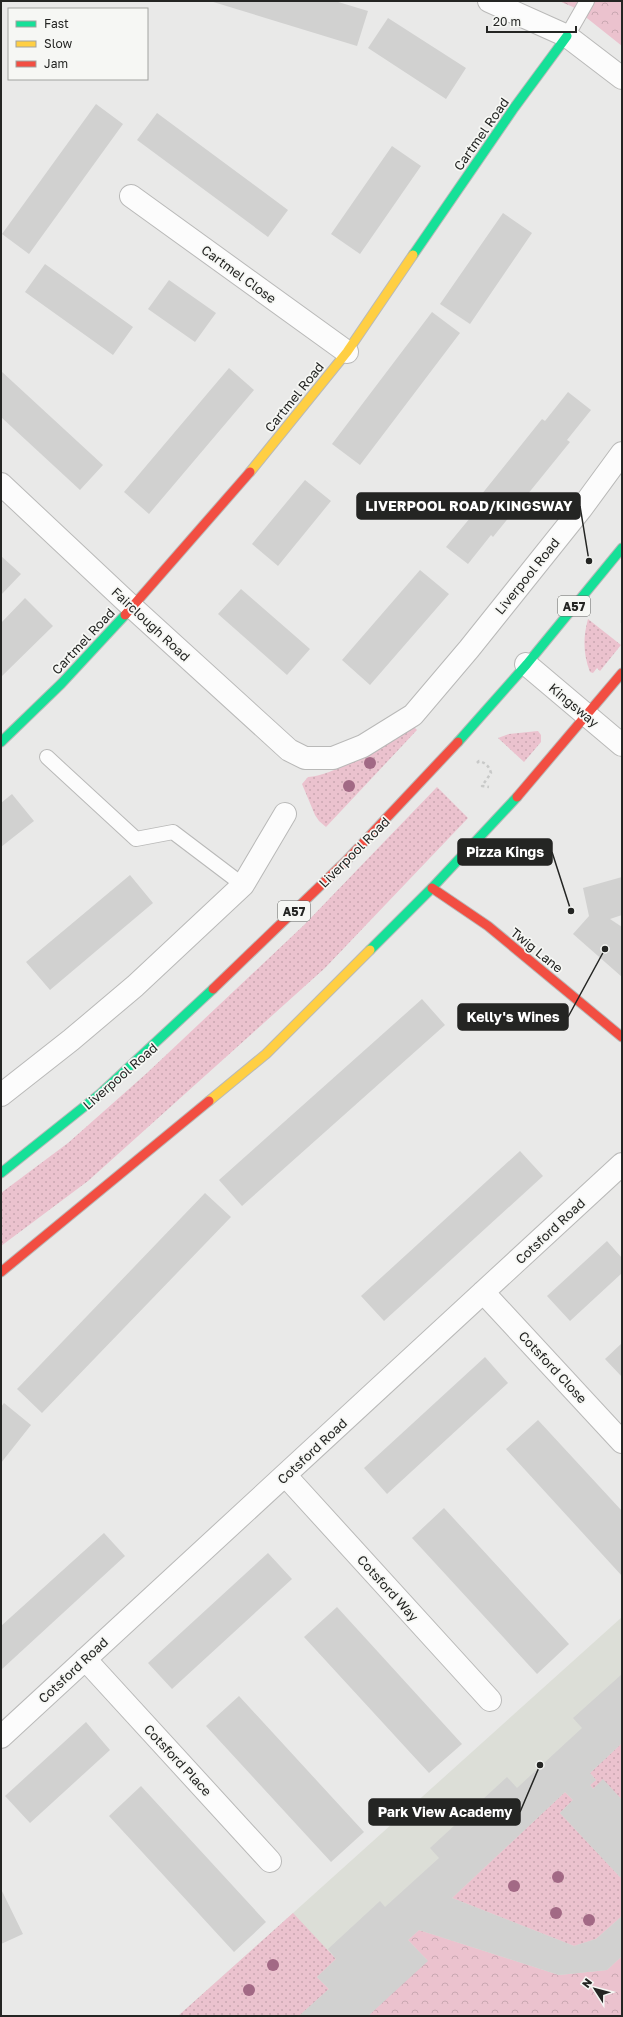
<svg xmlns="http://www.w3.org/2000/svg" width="623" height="2017" font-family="'Golos Text',sans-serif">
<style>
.built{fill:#dcded7}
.grass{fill:url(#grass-dots)}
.park{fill:url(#park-crowns)}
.building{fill:#d1d1d0}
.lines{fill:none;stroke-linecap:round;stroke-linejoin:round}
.lane-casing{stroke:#b9b9b8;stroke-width:16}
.street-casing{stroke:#b9b9b8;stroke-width:24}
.fast-casing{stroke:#b9b9b8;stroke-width:11}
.slow-casing{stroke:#b9b9b8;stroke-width:11}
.jam-casing{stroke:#b9b9b8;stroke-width:11}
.path{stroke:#c8c9c8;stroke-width:2.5;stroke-dasharray:3 3;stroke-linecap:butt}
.lane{stroke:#fcfcfc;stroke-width:14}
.street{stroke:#fcfcfc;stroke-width:22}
.fast{stroke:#16e098;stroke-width:9}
.slow{stroke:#ffcf43;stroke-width:9}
.jam{stroke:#f24e42;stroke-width:9}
.tree{fill:#a26985}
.labels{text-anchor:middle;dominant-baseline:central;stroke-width:3.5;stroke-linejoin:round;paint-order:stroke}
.shield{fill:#f6f7f4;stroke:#636462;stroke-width:1}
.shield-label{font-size:12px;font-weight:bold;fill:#242523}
.street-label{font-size:13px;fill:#242523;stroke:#f6f7f4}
.leader{fill:none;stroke:#242523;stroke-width:1.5}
.callout-dot{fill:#242523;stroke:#f6f7f4;stroke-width:1.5}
.callout{fill:#242523;stroke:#242523;stroke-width:1.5}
.callout-label{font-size:14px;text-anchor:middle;font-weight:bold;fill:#fff}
</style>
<defs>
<pattern id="grass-dots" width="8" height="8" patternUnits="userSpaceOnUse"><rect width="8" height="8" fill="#ebc2ce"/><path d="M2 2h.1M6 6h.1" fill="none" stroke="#c9a7b1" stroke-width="1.8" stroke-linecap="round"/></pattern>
<pattern id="park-crowns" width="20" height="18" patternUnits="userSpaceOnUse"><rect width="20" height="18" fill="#ebc2ce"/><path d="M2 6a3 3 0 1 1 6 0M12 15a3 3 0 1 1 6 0" fill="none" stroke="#c9a7b1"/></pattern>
</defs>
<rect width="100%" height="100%" fill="#e9e9e8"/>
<path class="built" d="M622,1617v399h-444l115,-103z"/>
<path class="grass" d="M588,619l33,26 -21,26 -3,-3 -4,5 -3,-1c-7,-18 -7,-35 -2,-53z
M413,726l4,4 -91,97 -7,-6 -4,-6 -13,-31 6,-7c30,-2 77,-35 105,-51z
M538,731l3,4v7l-17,20 -26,-24 11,-4z
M437,787l31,31 -143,150 -237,213 -87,65v-53l67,-50 79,-70 157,-148z
M622,1743v57l-19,-20 -10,9 -3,-4 6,-5 -6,-7z
M565,1792l8,8 -13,13 60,64 2,-1v40l-26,23 -22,7 -122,-48z
M293,1913l43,46 -19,18 12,12 -30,27h-121z"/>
<path class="park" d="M559,1h63v45l-49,-39z
M419,1930l140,45 48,-5 15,-14v60h-254l59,-56 -19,-20z"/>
<path class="building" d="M210,1h125l33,10 -11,35z
M388,18l78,50 -20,31 -78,-51z
M96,104l27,20 -94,130 -27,-20z
M157,113l131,97 -20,27 -131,-97z
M392,146l29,20 -61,88 -29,-20z
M503,213l29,20 -62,91 -30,-20z
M45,264l88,63 -20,28 -88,-63z
M169,280l47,33 -21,29 -47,-33z
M432,312l28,21 -100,132 -28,-21z
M229,368l25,22 -105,124 -25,-22z
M1,371l102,94 -23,25 -79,-73z
M568,392l23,18 -24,30 3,2 -77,95 -2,-2 -23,29 -22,-17 24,-29 -5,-3 77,-96 3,2z
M305,480l26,21 -53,65 -26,-22z
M1,556l20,18 -20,21z
M420,570l29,24 -79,91 -28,-25z
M241,589l69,60 -23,26 -69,-61z
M25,598l28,28 -52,51v-54z
M12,794l22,27 -33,26v-44z
M130,875l23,28 -103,87 -24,-28z
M622,877v38l-12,4 12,8v50l-49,-43 16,-18 -6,-28z
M422,999l23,26 -203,181 -23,-26z
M520,1151l23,25 -159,145 -23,-25z
M205,1193l26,24 -189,196 -25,-24z
M607,1241l15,17v15l-52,48 -23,-25z
M622,1343v34l-17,-18z
M485,1357l23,26 -121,111 -23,-26z
M4,1403l27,22 -30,38v-56z
M538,1420l84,91v65l-116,-127z
M444,1508l125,136 -32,30 -125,-136z
M104,1533l21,23 -124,114v-44z
M268,1553l24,26 -120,110 -24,-26z
M337,1607l125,137 -33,29 -125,-136z
M622,1674v69l-32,30 6,7 -6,5 3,4 10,-10 19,21v76l-2,1 -60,-64 13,-13 -8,-8 -113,106 122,48 22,-7 26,-23v40l-15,14 -48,5 -140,-45 -11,10 20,21 -60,55h-69l30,-27 -12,-12 19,-18 -8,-10 52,-48 5,6 54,-49 -9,-10 77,-71 10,11 65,-60 -9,-10z
M239,1696l125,136 -33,30 -125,-136z
M86,1722l24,28 -80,73 -25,-27z
M141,1786l125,136 -32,30 -125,-136z
M1,1889l22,45 -22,10z"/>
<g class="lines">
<defs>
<path id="lane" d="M567,36l20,-35
M47,757l89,82 37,-7 70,53"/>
<path id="street" d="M489,1l78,35 55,42
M131,196l216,156
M1,484l131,123 157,143 16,8h28l30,-12 50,-31 56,-66 112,-140 41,-56
M526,664l96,81
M1,1095l70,-55 64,-54 108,-101 42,-71
M483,1292l139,150
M285,1475l205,225
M85,1659l185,202
M1,1737l621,-573"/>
<path id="fast" d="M413,255l101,-147 53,-72
M1,742l60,-58 64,-69
M458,742l69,-78 95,-116
M370,950l62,-62 85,-91
M1,1173l99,-79 113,-105"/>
<path id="slow" d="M250,472l97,-120 66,-97
M209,1101l57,-47 104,-104"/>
<path id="jam" d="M125,615l125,-143
M517,797l105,-124
M432,888l56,38 134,111
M213,989l133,-128 112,-119
M1,1272l208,-171"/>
</defs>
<use href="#lane" class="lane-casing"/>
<use href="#street" class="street-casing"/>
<use href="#fast" class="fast-casing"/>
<use href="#slow" class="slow-casing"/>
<use href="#jam" class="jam-casing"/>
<path class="path" d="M622,620v3
M477,763l2,-2c7,2 10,5 12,12l-9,13 7,1"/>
<use href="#lane" class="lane"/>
<use href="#street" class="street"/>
<use href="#fast" class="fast"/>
<use href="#slow" class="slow"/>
<use href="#jam" class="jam"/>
</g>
<g class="tree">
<circle cx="370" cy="763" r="6"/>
<circle cx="349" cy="786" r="6"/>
<circle cx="558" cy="1877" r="6"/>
<circle cx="514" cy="1886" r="6"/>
<circle cx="556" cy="1913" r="6"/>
<circle cx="589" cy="1920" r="6"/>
<circle cx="273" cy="1965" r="6"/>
<circle cx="249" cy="1990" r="6"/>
</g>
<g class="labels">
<g class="shield">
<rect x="558" y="596" width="32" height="20" rx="3"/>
<rect x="278" y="901" width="32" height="20" rx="3"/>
</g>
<g class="shield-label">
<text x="574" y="606">A57</text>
<text x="294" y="911">A57</text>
</g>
<g class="street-label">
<text transform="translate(481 134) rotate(-55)">Cartmel Road</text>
<text transform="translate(239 274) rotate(36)">Cartmel Close</text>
<text transform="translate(294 397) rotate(-51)">Cartmel Road</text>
<text transform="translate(527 576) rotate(-51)">Liverpool Road</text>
<text transform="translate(151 624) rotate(43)">Fairclough Road</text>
<text transform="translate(83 641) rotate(-47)">Cartmel Road</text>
<text transform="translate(574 705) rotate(40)">Kingsway</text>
<text transform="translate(354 852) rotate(-45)">Liverpool Road</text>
<text transform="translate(537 950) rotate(39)">Twig Lane</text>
<text transform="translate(120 1076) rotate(-41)">Liverpool Road</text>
<text transform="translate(550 1231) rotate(-43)">Cotsford Road</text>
<text transform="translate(553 1367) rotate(47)">Cotsford Close</text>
<text transform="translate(312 1451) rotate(-43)">Cotsford Road</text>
<text transform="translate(388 1588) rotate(48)">Cotsford Way</text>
<text transform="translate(73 1670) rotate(-43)">Cotsford Road</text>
<text transform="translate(178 1760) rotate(47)">Cotsford Place</text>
</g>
</g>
<path class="leader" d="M589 561L580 506M571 911L552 852M605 949L568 1017M540 1765L520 1812"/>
<g class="callout-dot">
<circle cx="589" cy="561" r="4"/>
<circle cx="571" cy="911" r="4"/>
<circle cx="605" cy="949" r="4"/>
<circle cx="540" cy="1765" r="4"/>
</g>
<g class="callout">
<rect x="357" y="493" width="223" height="26" rx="4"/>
<rect x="458" y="839" width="94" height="26" rx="4"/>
<rect x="458" y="1004" width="110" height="26" rx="4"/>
<rect x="369" y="1799" width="151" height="26" rx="4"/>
</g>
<g class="callout-label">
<text x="469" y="511">LIVERPOOL ROAD/KINGSWAY</text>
<text x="505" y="857">Pizza Kings</text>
<text x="513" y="1022">Kelly's Wines</text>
<text x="445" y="1817">Park View Academy</text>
</g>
<rect width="623" height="2017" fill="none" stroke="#242523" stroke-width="4"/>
<rect x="8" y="8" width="140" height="72" fill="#f6f7f4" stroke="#a2a3a0"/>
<rect x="16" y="21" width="20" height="6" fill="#16e098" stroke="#a2a3a0"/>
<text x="44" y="28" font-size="12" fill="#242523">Fast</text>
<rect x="16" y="41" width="20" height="6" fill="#ffcf43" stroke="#a2a3a0"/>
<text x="44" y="48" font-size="12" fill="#242523">Slow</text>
<rect x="16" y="61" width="20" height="6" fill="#f24e42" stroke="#a2a3a0"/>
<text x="44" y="68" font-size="12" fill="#242523">Jam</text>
<g transform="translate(595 1989) rotate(306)" stroke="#f6f7f4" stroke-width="3" paint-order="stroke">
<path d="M0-3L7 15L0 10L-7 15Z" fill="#242523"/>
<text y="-6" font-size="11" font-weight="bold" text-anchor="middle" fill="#242523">N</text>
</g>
<path d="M487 26v6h89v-6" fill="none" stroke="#242523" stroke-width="2"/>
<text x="493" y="26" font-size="12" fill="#242523" stroke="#f6f7f4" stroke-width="3" paint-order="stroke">20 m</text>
</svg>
